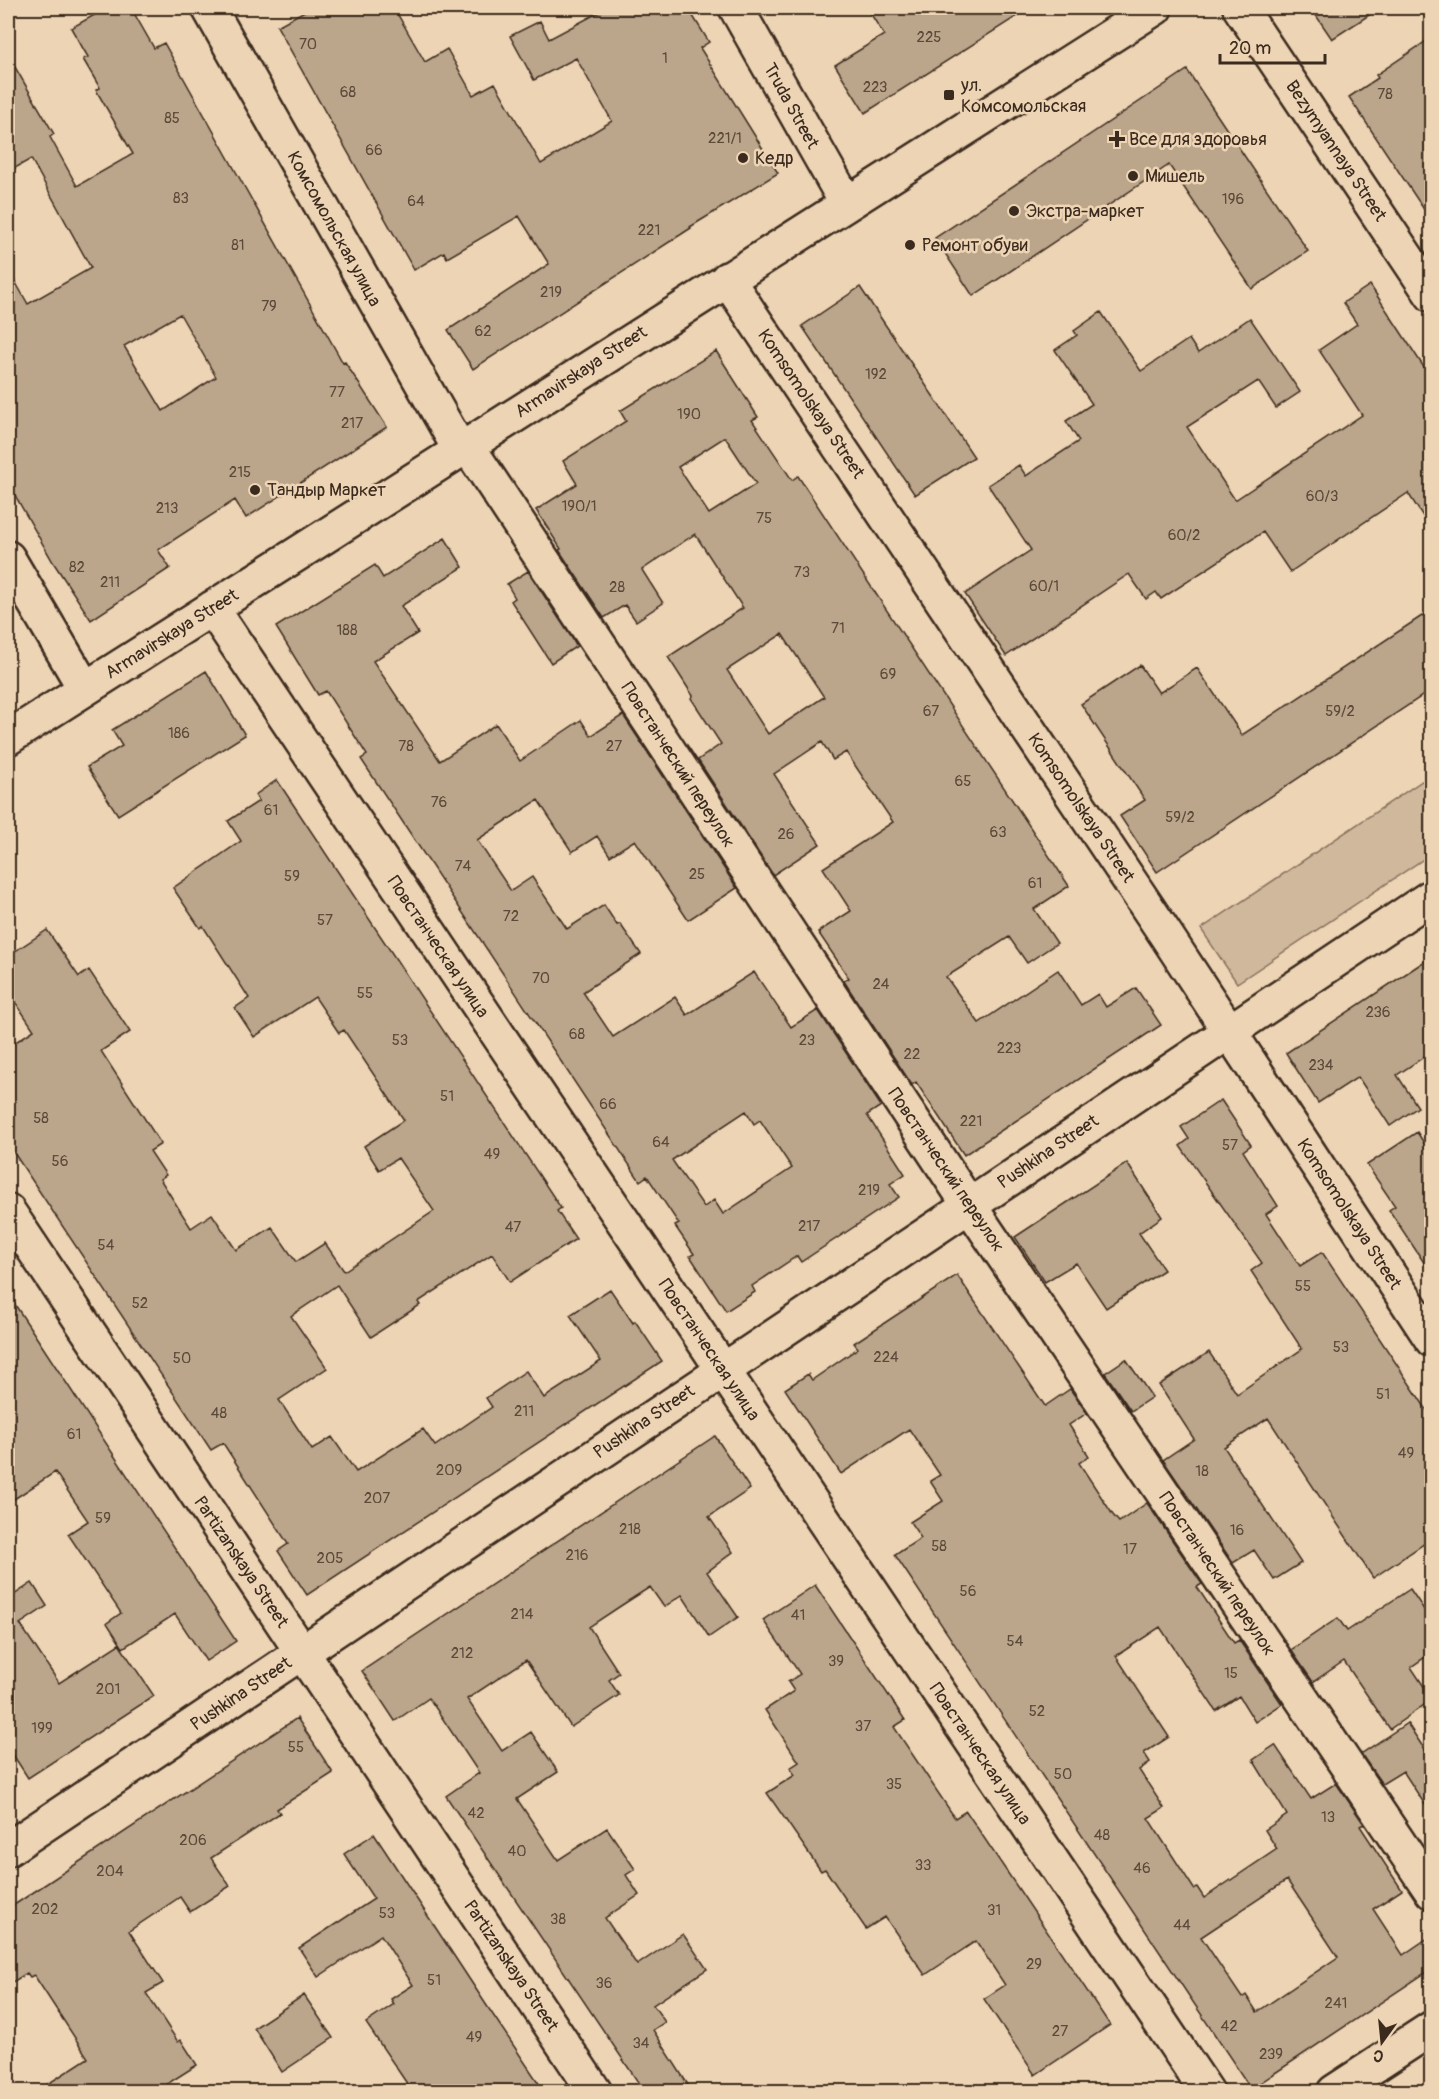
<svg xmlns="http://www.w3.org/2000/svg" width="1439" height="2099" font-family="Pangolin,sans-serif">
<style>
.green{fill:#d0b89c;stroke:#86715d;stroke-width:1.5}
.building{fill:#bba58b;stroke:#3b2a1e;stroke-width:1.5;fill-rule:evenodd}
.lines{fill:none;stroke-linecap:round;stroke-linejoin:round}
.minor-casing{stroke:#3b2a1e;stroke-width:38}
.minor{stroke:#edd4b5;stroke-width:33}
.poi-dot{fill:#3b2a1e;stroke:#edd4b5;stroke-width:2}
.labels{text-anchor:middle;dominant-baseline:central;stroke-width:5;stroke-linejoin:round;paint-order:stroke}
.number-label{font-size:15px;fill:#5b4939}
.poi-label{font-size:18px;fill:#3b2a1e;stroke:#edd4b5;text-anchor:start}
.street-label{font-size:18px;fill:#3b2a1e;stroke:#edd4b5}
</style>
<rect width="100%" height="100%" fill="#edd4b5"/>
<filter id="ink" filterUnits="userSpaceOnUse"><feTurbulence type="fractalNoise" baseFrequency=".0167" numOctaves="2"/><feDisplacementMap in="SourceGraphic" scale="12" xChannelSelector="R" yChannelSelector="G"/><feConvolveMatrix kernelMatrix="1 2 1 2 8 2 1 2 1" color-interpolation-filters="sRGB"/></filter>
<g filter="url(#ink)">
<path class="green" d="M1431,775v79l-194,129 -36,-54z"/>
<path class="building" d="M107,8h24l23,40 10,-5 179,320 2,-1 42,65 -141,91 -11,-18 -77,50 12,18 -79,52 -38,-58 -45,-79v-214l20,35 63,-36 -60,-109 -23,13v-117l46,79 -4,3 27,49 56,-32 -37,-64 4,-2 -17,-29 5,-2 -17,-29zM180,314l36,63 -53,34 -39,-65z
M310,8h84l31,54 22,-13 26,46 22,-12 46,81 71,-43 -36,-63 -42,22 -24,-44 30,-15 9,18 58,-31h81l21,34 -9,6 78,125 -88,54 1,1 -218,141 -25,-39 101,-66 -30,-48 -72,42 -3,-6 -30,18 -137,-244z
M867,8h163l-165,105 -30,-48 49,-30z
M1311,8h69l-48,31z
M1431,38v182l-82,-123 29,-19 -2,-3z
M1187,70l121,181 -56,38 -83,-124 -196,131 -38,-58z
M1370,285l61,93v151l-23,-36 -118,79 -27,-40 -102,67 -5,-7 -10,7 -17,-25 -123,82 -41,-62 66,-44 -43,-65 31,-20 7,11 53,-35 -13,-20 26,-17 -37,-54 22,-15 -3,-4 27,-19 40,59 48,-32 9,14 52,-35 50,74 -24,16 -18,-27 -71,46 48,73 127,-85 -43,-65 38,-26 -14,-21z
M860,287l114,170 -59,38 -113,-169z
M716,351l42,66 -6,3 40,60 6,-4 271,410 -35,23 23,34 -30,20 -18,-26 -63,40 33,46 79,-53 23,35 17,-11 8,13 30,-19 25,37 -197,130 -48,-73 -4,3 -63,-96 -5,-8 5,-3 -31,-46 33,-21 -28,-43 70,-46 -47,-70 -13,8 -11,-18 -48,32 46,70 -47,31 -75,-115 23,-16 -30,-46 2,-2 -25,-39 75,-49 -48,-74 -53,36 21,33 -27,18 -11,-16 -21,13 -45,-68 2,-1 -25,-39 41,-26 -14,-23 63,-40 -6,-10zM725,437l31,47 -47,30 -31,-47zM782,634l42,63 -56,37 -41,-64z
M445,538l18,29 -62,39 17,27 -45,28 67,100 56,-37 24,37 61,-41 10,16 32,-21 114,173 -49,32 -53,-80 -25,16 -13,-20 -25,16 -34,-52 -61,40 34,51 21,-14 35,52 37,-24 13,20 3,-1 21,30 -58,38 30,45 62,-40 12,18 67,-43 37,55 27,-17 63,96 -14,9 38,59 -15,10 9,13 -98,65 -4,-6 -45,30 3,6 -29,19 -36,-55 4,-2 -19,-28 4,-2 -32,-48 -7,5 -279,-422 6,-4 -41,-64 -8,4 -42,-68 99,-62 8,13zM746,1111l8,13 6,-4 32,48 -69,46 -9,-14 -10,7 -32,-47z
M528,571l49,75 -26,17 -40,-62 4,-3 -8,-14z
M1431,610v80l-274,182 -37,-56 25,-16 -64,-96 59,-39 19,28 38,-25 45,67z
M206,671l39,64 -127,80 -31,-48 35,-21 -10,-16z
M277,780l284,428 -4,3 19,28 -66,43 -18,-28 -74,48 2,3 -49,32 -34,-52 -46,31 36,52 -48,32 33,50 20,-13 24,35 67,-43 12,17 57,-39 -6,-9 40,-27 18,27 57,-37 -31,-46 40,-26 23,34 2,-2 27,40 -355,234 -29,-44 10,-7 -65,-101 -12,7 -203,-306v-97l26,-17 -26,-39v-35l39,-26 32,47 10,-7 41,62 -29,19 60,93 -11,7 16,24 -6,4 31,49 21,-14 24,36 36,-23 24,35 29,-19 19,28 90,-60 -36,-53 -19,12 -15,-24 40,-26 -60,-90 -5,3 -24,-36 -61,40 -19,-29 14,-10 -46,-72 -3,2 -27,-40 68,-47 -13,-20 31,-20 -4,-6z
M1431,957v95l-34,23 21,32 -28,19 -32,-49 -40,26 -32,-50z
M1221,1100l30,45 -8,6 35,55 -12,8 34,52 22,-14 109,164v123l-58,39 -105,-160 -44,29 77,116 -27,17 -20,-30 -21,13 -70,-103 31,-21 -35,-54 50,-33 28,42 65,-45 -51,-78 11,-8 -82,-117 9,-7 -8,-12z
M1417,1132l14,22v119l-42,-63 6,-4 -28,-41z
M1127,1163l35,54 -23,16 25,37 -58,38 -30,-45 -31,19 -30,-45z
M957,1275l88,131 25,-17 17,24 -18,12 20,31 -10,7 34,52 6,7 28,-19 55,81 -5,3 37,56 5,-3 43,64 -27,18 -16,-26 -23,15 -56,-84 -44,29 53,81 -25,16 6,9 -11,8 25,38 -16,10 46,71 3,-2 7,11 73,-49 -12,-19 22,-15 -34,-55 22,-15 36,54 25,-16 28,41 -4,2 42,64 -29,19 30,46 28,-19v33l-180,120 -356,-534 26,-17 -11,-16 33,-21 -13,-20 10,-6 -31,-46 -68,45 -56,-85 23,-15 4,6 46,-32 -4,-5zM1287,1880l51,77 -81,55 -11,-17 -4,3 -41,-61z
M8,1294l228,347 -30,20 -31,-47 -52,34 -16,-25 14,-10 -53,-79 20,-13 -33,-49 -47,31z
M1126,1359l26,38 -21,14 -26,-38z
M715,1436l35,53 -41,28 24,35 -26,20 31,45 -29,20 -27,-42 -18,12 -14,-20 -28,18 -33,22 30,46 -10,7 10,15 -48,32 -45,-67 -59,39 35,52 29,-19 27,40 -41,27 41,61 49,-32 28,41 -9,6 13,20 -34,23 32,47 46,-31 24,35 -54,36 12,17 -12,8 39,61h-48l-198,-295 33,-23 -50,-75 -34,23 -33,-50z
M32,1583l15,23 -27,18 39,59 60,-39 35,52 -126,82 -20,-31v-148z
M815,1585l90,135 -11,7 61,91 11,-7 144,214 -75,50 -51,-76 21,-14 -29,-44 -51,34 -40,-58 -19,12 -41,-60 -4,2 -54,-78 28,-18 -5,-7 9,-6 -34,-52 29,-19 -6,-9 12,-8 -37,-54z
M1410,1589l21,31v33l-20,14 20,30v3l-41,29 -46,-68 -31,21 -22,-32 47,-32 9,13z
M297,1718l36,55 -56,36 3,4 -69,45 19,28 -40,26 -10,-15 -51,34 34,52 -17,10 32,49 3,-2 16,25 -41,26h-119l51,-33 -54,-83 -4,2 -3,-4 -19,12v-76z
M1407,1723l24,36v55l-28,-43 -21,13 -21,-30z
M374,1834l113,172 57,85h-132l-46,-68 28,-19 -3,-5 22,-14 -32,-50 -63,42 -19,-29 75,-49 -30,-45z
M304,1995l29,43 -51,34 -28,-44z"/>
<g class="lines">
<defs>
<path id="minor" d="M209,8l251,442
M736,8l111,196
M1240,8l192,287
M727,279l439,656 266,405
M467,445l502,760 463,687
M8,558l77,131
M212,608l995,1484
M8,738l1147,-730
M8,1211l587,881
M8,1849l1424,-953
M1334,2092l98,-64"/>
</defs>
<use href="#minor" class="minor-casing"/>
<use href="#minor" class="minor"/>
</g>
</g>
<g class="poi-dot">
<rect x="943" y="89" width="12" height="12" rx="3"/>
<path d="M1114 130h6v6h6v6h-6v6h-6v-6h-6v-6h6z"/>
<circle cx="743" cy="158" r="6"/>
<circle cx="1133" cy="176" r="6"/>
<circle cx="1014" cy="211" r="6"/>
<circle cx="910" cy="245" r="6"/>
<circle cx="255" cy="490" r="6"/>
</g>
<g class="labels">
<g class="number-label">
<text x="929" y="37">225</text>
<text x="308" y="44">70</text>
<text x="665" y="58">1</text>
<text x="875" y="87">223</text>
<text x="348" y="92">68</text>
<text x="1385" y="94">78</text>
<text x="172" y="118">85</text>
<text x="725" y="138">221/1</text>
<text x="374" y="150">66</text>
<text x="181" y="198">83</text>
<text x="1233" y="199">196</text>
<text x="416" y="201">64</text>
<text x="649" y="230">221</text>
<text x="238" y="245">81</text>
<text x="551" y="292">219</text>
<text x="269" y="306">79</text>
<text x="483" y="331">62</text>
<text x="876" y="374">192</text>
<text x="337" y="392">77</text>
<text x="689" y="414">190</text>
<text x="352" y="423">217</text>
<text x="240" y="472">215</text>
<text x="1322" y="496">60/3</text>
<text x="579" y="506">190/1</text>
<text x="167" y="508">213</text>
<text x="764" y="518">75</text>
<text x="1184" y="535">60/2</text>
<text x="77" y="567">82</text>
<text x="802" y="572">73</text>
<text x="110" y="582">211</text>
<text x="1044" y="586">60/1</text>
<text x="617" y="587">28</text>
<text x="838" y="628">71</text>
<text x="347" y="630">188</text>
<text x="888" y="674">69</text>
<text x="931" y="711">67</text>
<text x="1340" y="711">59/2</text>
<text x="179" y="733">186</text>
<text x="406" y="746">78</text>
<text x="614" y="746">27</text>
<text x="963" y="781">65</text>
<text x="439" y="802">76</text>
<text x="271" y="810">61</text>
<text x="1180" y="817">59/2</text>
<text x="998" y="832">63</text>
<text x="786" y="834">26</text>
<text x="463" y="866">74</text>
<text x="697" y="874">25</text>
<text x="292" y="876">59</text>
<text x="1035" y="883">61</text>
<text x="511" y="916">72</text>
<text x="325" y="920">57</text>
<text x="541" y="978">70</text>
<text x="881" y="984">24</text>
<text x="365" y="993">55</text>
<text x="1378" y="1012">236</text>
<text x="577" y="1034">68</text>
<text x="400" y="1040">53</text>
<text x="807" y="1040">23</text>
<text x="1009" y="1048">223</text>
<text x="912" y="1054">22</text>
<text x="1321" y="1065">234</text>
<text x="447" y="1096">51</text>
<text x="608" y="1104">66</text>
<text x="41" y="1118">58</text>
<text x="971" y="1121">221</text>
<text x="661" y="1142">64</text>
<text x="1230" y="1145">57</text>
<text x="492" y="1154">49</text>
<text x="60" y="1161">56</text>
<text x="869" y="1190">219</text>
<text x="809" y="1226">217</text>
<text x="513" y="1227">47</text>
<text x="106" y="1245">54</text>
<text x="1303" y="1286">55</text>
<text x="140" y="1303">52</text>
<text x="1341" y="1347">53</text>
<text x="886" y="1357">224</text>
<text x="182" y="1358">50</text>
<text x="1383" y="1394">51</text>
<text x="524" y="1411">211</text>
<text x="219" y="1413">48</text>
<text x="74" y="1434">61</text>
<text x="1406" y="1453">49</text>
<text x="449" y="1470">209</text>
<text x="1202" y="1471">18</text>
<text x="377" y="1498">207</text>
<text x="103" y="1518">59</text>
<text x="630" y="1529">218</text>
<text x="1237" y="1530">16</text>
<text x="939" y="1546">58</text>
<text x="1130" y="1549">17</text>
<text x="577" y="1555">216</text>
<text x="330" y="1558">205</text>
<text x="968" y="1591">56</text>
<text x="522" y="1614">214</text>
<text x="798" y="1615">41</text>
<text x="1015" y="1641">54</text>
<text x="462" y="1653">212</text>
<text x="836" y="1661">39</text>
<text x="1231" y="1673">15</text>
<text x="108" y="1689">201</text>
<text x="1037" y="1711">52</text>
<text x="863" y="1726">37</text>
<text x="42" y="1728">199</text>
<text x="296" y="1747">55</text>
<text x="1063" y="1774">50</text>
<text x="894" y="1784">35</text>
<text x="476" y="1813">42</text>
<text x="1328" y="1817">13</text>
<text x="1102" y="1835">48</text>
<text x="193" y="1840">206</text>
<text x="517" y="1851">40</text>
<text x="923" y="1865">33</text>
<text x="1142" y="1868">46</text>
<text x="110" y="1871">204</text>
<text x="45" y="1909">202</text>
<text x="994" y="1910">31</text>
<text x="387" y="1913">53</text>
<text x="558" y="1919">38</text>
<text x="1182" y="1925">44</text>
<text x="1034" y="1964">29</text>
<text x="434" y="1980">51</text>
<text x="604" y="1983">36</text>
<text x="1336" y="2003">241</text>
<text x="1229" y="2026">42</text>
<text x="1060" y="2031">27</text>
<text x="474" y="2037">49</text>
<text x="641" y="2043">34</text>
<text x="1271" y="2054">239</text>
</g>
<g class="poi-label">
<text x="961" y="85">ул.<tspan x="961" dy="21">Комсомольская</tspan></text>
<text x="1129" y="139">Все для здоровья</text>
<text x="755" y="158">Кедр</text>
<text x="1145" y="176">Мишель</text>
<text x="1026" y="211">Экстра-маркет</text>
<text x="922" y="245">Ремонт обуви</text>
<text x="267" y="490">Тандыр Маркет</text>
</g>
<g class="street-label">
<text transform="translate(791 106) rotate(61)">Truda Street</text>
<text transform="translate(1336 151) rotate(56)">Bezymyannaya Street</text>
<text transform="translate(334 229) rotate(61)">Комсомольская улица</text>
<text transform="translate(581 372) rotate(-33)">Armavirskaya Street</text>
<text transform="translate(811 404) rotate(56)">Komsomolskaya Street</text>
<text transform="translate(172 634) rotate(-32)">Armavirskaya Street</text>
<text transform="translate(678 765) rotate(57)">Повстанческий переулок</text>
<text transform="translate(1081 808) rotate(56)">Komsomolskaya Street</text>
<text transform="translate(438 947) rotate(56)">Повстанческая улица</text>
<text transform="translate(1048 1152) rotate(-34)">Pushkina Street</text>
<text transform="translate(946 1170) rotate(56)">Повстанческий переулок</text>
<text transform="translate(1349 1214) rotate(57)">Komsomolskaya Street</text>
<text transform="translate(709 1350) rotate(56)">Повстанческая улица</text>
<text transform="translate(644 1422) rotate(-34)">Pushkina Street</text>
<text transform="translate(241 1562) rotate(56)">Partizanskaya Street</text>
<text transform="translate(1217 1574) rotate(56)">Повстанческий переулок</text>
<text transform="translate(241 1694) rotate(-34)">Pushkina Street</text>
<text transform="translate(980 1754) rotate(56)">Повстанческая улица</text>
<text transform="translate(511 1966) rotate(56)">Partizanskaya Street</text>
</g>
</g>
<rect width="1439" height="2099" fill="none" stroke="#edd4b5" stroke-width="30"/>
<rect x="15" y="15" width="1409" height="2069" fill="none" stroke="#3b2a1e" stroke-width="2" filter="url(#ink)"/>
<g transform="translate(1382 2042) rotate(195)" stroke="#edd4b5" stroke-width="4.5" paint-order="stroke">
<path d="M0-4.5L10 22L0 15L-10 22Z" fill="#3b2a1e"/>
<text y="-9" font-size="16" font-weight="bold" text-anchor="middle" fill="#3b2a1e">С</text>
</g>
<path d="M1220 54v9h105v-9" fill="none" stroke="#3b2a1e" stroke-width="3"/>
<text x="1229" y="54" font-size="18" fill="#3b2a1e" stroke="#edd4b5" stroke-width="4.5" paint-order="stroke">20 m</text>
</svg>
